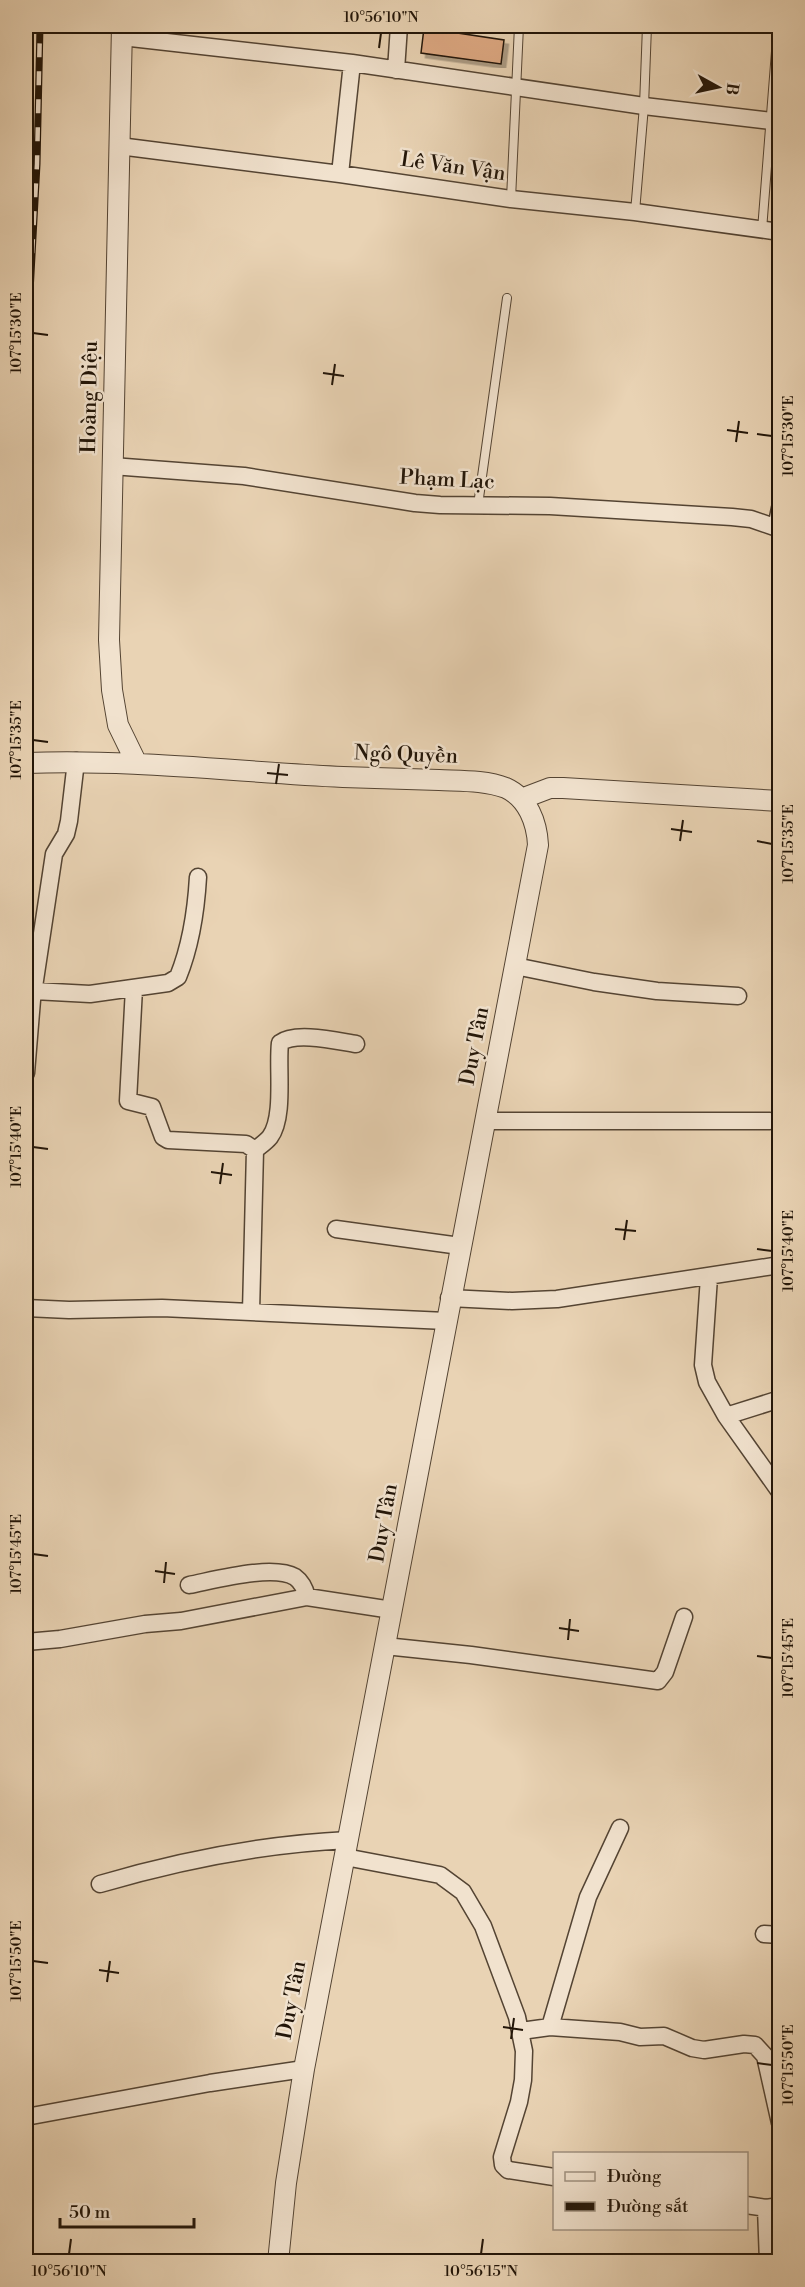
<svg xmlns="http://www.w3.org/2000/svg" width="805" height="2287" font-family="'Libre Bodoni',serif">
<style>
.building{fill:#dda882;stroke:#221508;stroke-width:1.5;filter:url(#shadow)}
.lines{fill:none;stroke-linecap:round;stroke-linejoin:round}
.service-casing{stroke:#544433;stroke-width:10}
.minor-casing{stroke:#544433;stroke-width:19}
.tertiary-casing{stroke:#544433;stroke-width:22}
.service{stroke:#f1e2ce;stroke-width:8}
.minor{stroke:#f1e2ce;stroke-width:16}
.tertiary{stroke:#f1e2ce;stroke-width:20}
.rail-casing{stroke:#221508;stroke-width:7}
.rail{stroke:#f1e2ce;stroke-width:4.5;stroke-dasharray:14;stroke-linecap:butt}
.ticks{fill:none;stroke:#221508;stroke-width:2}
.labels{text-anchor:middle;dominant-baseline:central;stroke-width:5;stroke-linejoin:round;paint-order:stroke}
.street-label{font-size:21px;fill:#221508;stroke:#f1e2ce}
.neatline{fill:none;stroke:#221508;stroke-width:2}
.ticks-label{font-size:15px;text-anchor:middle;fill:#221508}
</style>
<defs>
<filter id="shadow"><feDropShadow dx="4.5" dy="4.5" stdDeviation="0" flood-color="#0004"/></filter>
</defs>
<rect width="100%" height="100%" fill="#e9d3b4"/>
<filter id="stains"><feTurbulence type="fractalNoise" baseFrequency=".00333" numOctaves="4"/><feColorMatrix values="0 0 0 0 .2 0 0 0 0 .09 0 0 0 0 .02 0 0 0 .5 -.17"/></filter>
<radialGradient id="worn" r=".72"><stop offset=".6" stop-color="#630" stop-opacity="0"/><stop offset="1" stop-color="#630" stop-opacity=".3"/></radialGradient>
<path class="building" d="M424,28l80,12 -3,24 -80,-11z"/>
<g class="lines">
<defs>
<path id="service" d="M511,199l8,-173
M635,212l9,-106 3,-80
M762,230l16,-204
M478,505l29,-207"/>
<path id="minor" d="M122,37l230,26 292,43 136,16
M396,70l3,-44
M119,146l221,28 171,25 124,13 145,20
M340,174l12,-111
M112,466l132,10 171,27 25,2 110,1 182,11 19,2 29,10
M776,528l4,-20
M515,966l79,16 63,9 81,5
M134,988l-6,113 24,6 11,30 5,3 78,4 9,6 -4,162
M34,991l56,3 78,-11 10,-6c13,-32 18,-65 20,-100
M26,1073l6,-73 22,-146 12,-20 3,-13 7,-60
M485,1121h285
M255,1150c5,-4 11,-8 15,-13 15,-20 7,-70 10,-94 15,-12 57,-2 76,1
M336,1229l124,17
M709,1277l-6,88 4,17 19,34 54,76
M449,1298l63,3 45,-2 223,-34
M26,1308l43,2 93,-2 284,13
M726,1416l54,-17
M189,1585c26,-5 84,-21 106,-8 7,5 10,12 12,20
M26,1642l34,-3 85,-15 36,-3 126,-24 85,13
M385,1646l86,9 187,26 7,-9 19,-55
M345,1857l95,18 23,17 20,34 34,91 7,34 -1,29 -4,22 -17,55 1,8 5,5 46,7
M100,1884c82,-24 163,-40 248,-44
M764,1934l16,1
M550,2027l38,-130 32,-69
M521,2031l29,-4 70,5 20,5 24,-1 28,12 12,2 40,-6 11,1 10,11 15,67
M26,2117l184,-34 94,-14
M746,2205l20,3 14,-2
M766,2208l2,54"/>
<path id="tertiary" d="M122,26l-13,614 3,50 6,35 19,39
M26,763c106,-4 211,9 317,14 32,1 64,2 96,3 22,1 46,0 67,8 22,10 31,35 32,57l-234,1224 -18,114 -8,79
M521,799l29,-11h13l217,13"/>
</defs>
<use href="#service" class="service-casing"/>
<use href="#minor" class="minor-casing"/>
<use href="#tertiary" class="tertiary-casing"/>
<use href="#service" class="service"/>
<use href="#minor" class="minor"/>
<use href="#tertiary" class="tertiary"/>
<defs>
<path id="rail" d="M26,365l11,-201 3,-138"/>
</defs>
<use href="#rail" class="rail-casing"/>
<use href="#rail" class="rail"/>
</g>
<path class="ticks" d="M379,48l2,-15M33,333l15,2M323,373l21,3M332,385l3,-21M727,430l21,3M757,434l15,2M736,442l3,-21M33,740l15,2M267,773l21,2M276,784l3,-20M671,829l21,3M680,841l3,-21M757,841l15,3M33,1147l15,2M211,1172l21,3M220,1184l3,-21M615,1229l21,2M624,1240l3,-20M757,1249l15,2M33,1554l15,2M155,1571l20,3M164,1583l2,-21M559,1628l20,3M568,1640l2,-21M757,1656l15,2M33,1961l15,2M99,1970l20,3M107,1982l3,-21M503,2027l20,3M511,2039l3,-21M757,2063l15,2M69,2254l2,-15M481,2254l2,-15"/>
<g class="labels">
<g class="street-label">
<text transform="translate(453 167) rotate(8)">Lê Văn Vận</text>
<text transform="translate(90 397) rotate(-89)">Hoàng Diệu</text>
<text transform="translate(447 480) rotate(3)">Phạm Lạc</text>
<text transform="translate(406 755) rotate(2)">Ngô Quyền</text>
<text transform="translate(475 1046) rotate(-79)">Duy Tân</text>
<text transform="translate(384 1523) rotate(-80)">Duy Tân</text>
<text transform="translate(292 2000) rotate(-79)">Duy Tân</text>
</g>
</g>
<rect width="805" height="2287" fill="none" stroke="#e9d3b4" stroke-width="66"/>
<rect x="553" y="2152" width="195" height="78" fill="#f1e2ce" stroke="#9e907f" stroke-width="1.5"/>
<rect x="565" y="2172" width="30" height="9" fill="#f1e2ce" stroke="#9e907f" stroke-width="1.5"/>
<text x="607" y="2182" font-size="18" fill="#221508">Đường</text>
<rect x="565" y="2202" width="30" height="9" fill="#221508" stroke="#9e907f" stroke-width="1.5"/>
<text x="607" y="2212" font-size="18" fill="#221508">Đường sắt</text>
<g transform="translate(718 87) rotate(98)" stroke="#f1e2ce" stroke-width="4.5" paint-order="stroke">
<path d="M0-4.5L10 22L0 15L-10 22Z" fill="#221508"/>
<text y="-9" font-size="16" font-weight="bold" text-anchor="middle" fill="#221508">B</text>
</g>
<path d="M60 2218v9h134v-9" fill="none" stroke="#221508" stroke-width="3"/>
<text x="69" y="2218" font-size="18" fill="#221508" stroke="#f1e2ce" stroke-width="4.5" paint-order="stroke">50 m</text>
<rect x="33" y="33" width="739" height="2221" class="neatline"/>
<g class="ticks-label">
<text x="381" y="22">10°56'10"N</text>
<text transform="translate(16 333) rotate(-90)" y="5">107°15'30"E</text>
<text transform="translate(788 436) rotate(-90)" y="5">107°15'30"E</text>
<text transform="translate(16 740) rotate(-90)" y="5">107°15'35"E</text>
<text transform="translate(788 844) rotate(-90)" y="5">107°15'35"E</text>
<text transform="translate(16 1147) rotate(-90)" y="5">107°15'40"E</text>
<text transform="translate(788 1251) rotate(-90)" y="5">107°15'40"E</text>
<text transform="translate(16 1554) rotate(-90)" y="5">107°15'45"E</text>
<text transform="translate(788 1658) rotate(-90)" y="5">107°15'45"E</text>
<text transform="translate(16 1961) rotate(-90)" y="5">107°15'50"E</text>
<text transform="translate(788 2065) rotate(-90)" y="5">107°15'50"E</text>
<text x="69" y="2276">10°56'10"N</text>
<text x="481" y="2276">10°56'15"N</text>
</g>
<rect width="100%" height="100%" filter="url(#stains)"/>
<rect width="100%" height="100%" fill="url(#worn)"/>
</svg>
